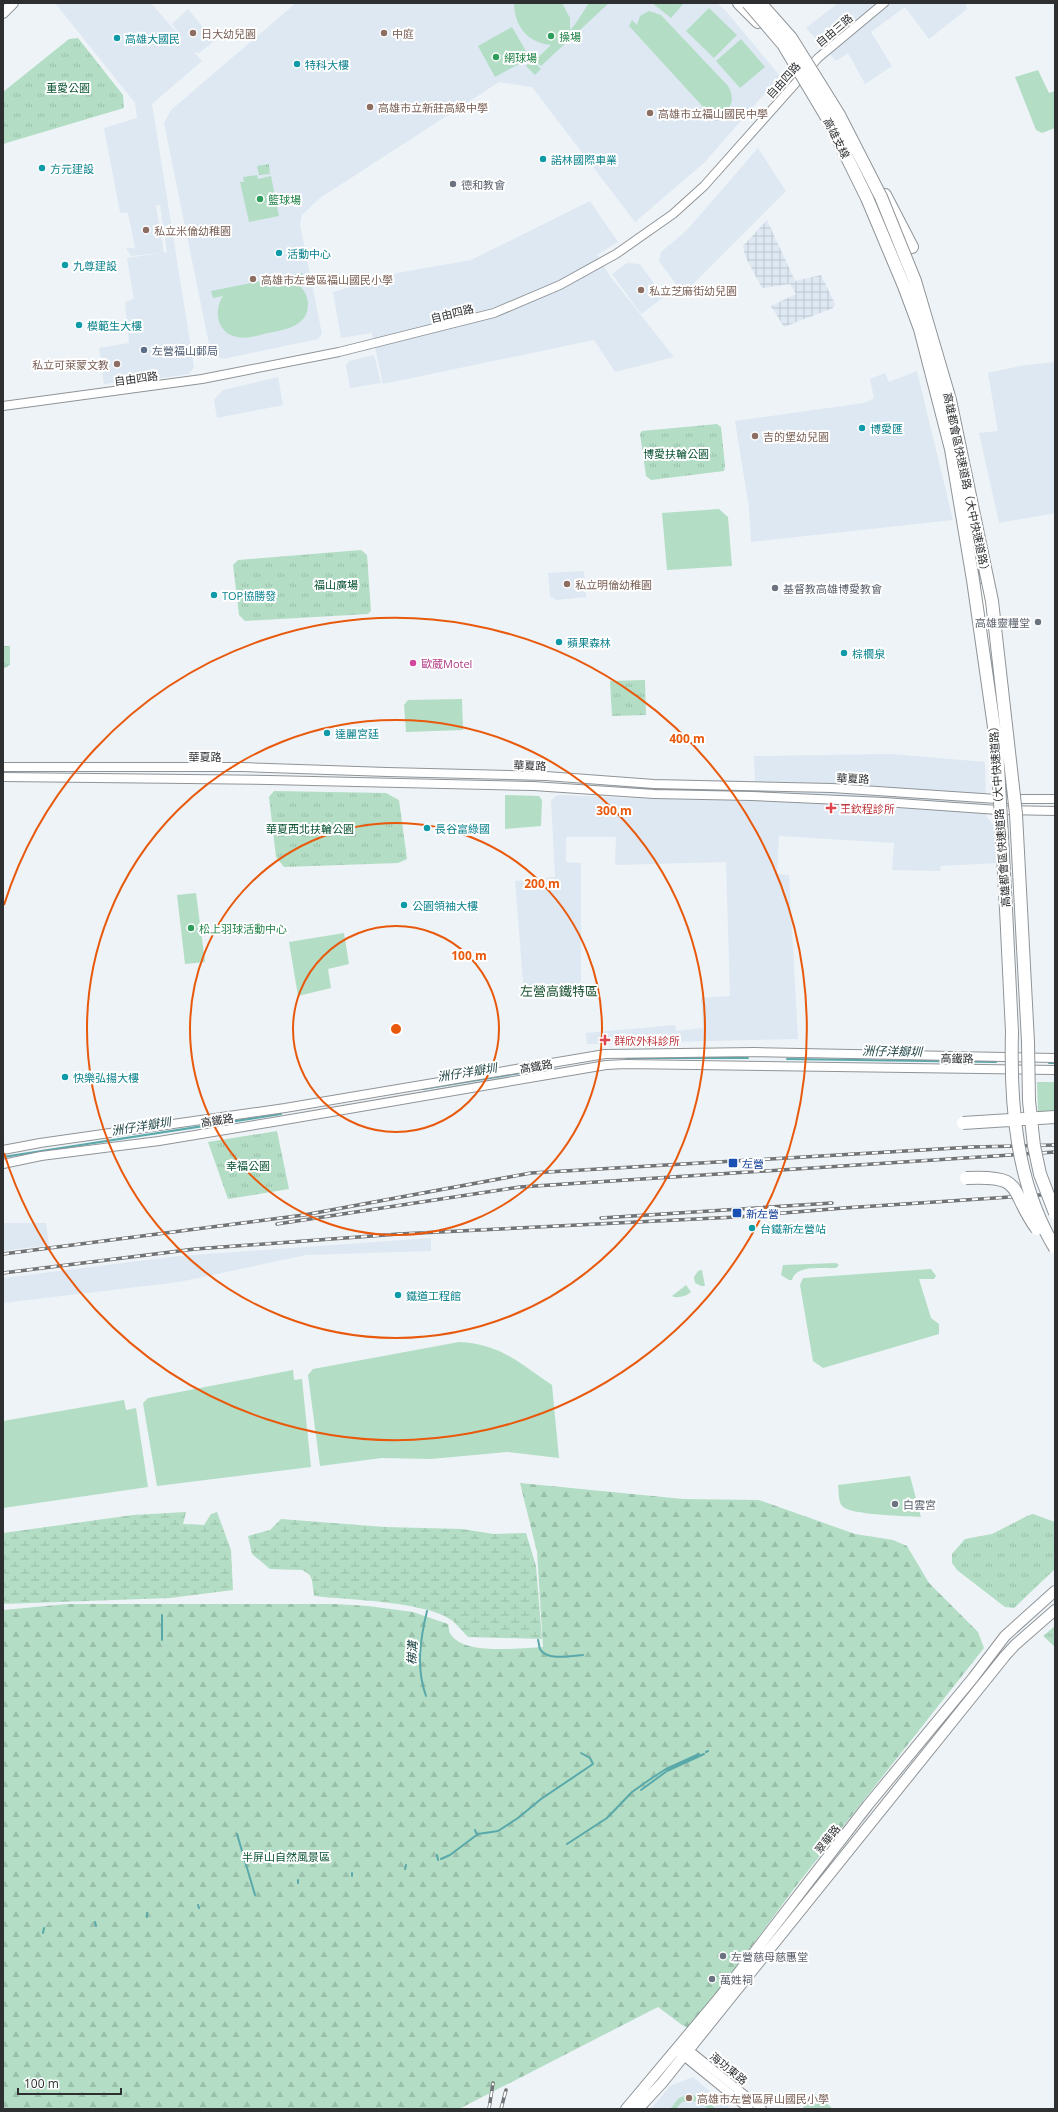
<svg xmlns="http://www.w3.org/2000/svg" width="1058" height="2112" font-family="'Open Sans','Noto Sans TC',sans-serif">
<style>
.built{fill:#dde8f2;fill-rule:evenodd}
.industrial{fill:url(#industrial-grid)}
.grass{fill:#b3dec5}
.forest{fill:url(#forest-firs)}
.wetland{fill:url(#wetland-marsh)}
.park{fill:url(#park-tufts)}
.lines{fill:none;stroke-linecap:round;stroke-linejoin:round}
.stream{stroke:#5aa9aa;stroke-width:2}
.minor-casing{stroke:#8f9498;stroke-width:10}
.major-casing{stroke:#8f9498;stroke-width:12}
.highway-casing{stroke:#8f9498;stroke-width:14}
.minor{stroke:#fff;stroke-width:8}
.major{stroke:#fff;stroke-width:10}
.highway{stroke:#fff;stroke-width:12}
.rail-casing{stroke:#717476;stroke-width:3.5}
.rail{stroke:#fff;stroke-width:2;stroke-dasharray:6;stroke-linecap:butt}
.highway-bridge-casing{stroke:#8f9498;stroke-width:14;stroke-linecap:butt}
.highway-bridge{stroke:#fff;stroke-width:12}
.ring{fill:none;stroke:#e8590c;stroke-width:2}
.education-dot{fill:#8d6e63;stroke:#fff;stroke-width:1.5}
.leisure-dot{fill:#2e9e5b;stroke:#fff;stroke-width:1.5}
.culture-dot{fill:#0f9aa8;stroke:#fff;stroke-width:1.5}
.worship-dot{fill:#6b7280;stroke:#fff;stroke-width:1.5}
.service-dot{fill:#5c6f8a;stroke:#fff;stroke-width:1.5}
.hotel-dot{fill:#d1479c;stroke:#fff;stroke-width:1.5}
.health-dot{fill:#e0444e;stroke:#fff;stroke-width:1.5}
.transit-dot{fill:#1a4fb4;stroke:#fff;stroke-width:1.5}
.labels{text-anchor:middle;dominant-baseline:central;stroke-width:4;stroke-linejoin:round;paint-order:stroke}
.street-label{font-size:11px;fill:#2d2f31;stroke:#fff}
.education-label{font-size:11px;fill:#785e54;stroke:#fff;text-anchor:start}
.leisure-label{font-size:11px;fill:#27864d;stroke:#fff;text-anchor:start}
.culture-label{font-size:11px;fill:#0d838f;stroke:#fff;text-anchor:start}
.park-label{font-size:11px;fill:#0b5434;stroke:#fff}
.worship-label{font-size:11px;fill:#5b616d;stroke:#fff;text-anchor:start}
.service-label{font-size:11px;fill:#4e5e75;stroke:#fff;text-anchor:start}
.hotel-label{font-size:11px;fill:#b23c85;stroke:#fff;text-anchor:start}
.health-label{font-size:11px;fill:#be3a42;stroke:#fff;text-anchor:start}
.transit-label{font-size:11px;fill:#164399;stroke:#fff;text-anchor:start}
.water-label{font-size:12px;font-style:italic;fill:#1e4445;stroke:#fff}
.quarter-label{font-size:13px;fill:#185131;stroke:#fff}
.centre{fill:#e8590c;stroke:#fff;stroke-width:2}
.ring-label{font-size:12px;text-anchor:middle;font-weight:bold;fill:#e8590c;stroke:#fff;stroke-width:4;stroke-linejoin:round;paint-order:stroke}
</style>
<defs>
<pattern id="industrial-grid" width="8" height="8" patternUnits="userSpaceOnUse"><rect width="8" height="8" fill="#dde8f2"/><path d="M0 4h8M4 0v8" fill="none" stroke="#bec7d0"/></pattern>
<pattern id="forest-firs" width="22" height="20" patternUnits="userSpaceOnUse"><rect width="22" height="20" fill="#b3dec5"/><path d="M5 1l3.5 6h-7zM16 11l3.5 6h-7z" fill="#9abfaa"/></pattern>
<pattern id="wetland-marsh" width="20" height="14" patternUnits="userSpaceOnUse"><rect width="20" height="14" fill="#b3dec5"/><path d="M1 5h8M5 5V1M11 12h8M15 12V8" fill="none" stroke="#9abfaa"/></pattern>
<pattern id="park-tufts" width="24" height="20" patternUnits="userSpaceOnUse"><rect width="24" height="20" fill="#b3dec5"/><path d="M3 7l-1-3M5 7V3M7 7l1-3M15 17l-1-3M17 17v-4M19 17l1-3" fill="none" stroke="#9abfaa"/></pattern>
</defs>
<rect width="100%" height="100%" fill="#eef3f7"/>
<path class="built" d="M55,3h96l33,38 -12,-17 16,-15 26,32 -15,12 -5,-1 8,9 -50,43 42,263 -5,7 -55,8v-2l-30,4 -5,-36 30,-5 -4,-41 9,-3 -7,-41 34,-5 -30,3 -5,-8h9l-7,-35h-8v-1l-16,-84 33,-10 -2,-15zM160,205l7,47 -3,1 -8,-47h-2z
M296,3h421l9,8 54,65 -76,87 -69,59 -103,-135 -33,-5 -179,116 -18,17 -2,10 22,109 -4,5 -95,20 -12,-5 -47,-231 7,-13z
M838,3h127l2,6 -38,30 -24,-32 -34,25 21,34 -27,18 -17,-31 -12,8 -30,-33z
M758,148l28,43 -103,103 -24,-33 2,-9 26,-22z
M590,201l28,41 -21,13 13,21 64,81 -59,15 -21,-32 -211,44 -11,-51 -31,5 -8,-46 64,-19 74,-13z
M627,263l13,1 24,33 -23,17 -29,-40z
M374,355l7,28 -31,5 -4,-22 3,-5z
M1055,362v151l-56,10 -20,-90 19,-2 -10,-58 32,-7z
M917,371l36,149 -202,22 -2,-34 -14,-87 129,-18 10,-5 -4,-19 15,-6 4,9z
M278,377l5,28 -66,13 -3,-18 9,-10z
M584,571l2,26 -30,3 -6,-4 -2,-23z
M890,754l95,8 1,54 10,12 2,35 -57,3 -1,5 -48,-1 2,-27 -115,-7 -2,38 12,1 9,164 -211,5 -1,-11 89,-8 1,6 27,-3 -2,-30 29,-2 -4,-134 -111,3 1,-28h-50v25l15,1v122l-57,9 -9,-113 40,-4 -4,-77 7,-5 97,4 1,-20 99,2 -1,-25z
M3,1223h43l3,22 -46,6z
M431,1238v13l-125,4 -127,27 -176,21v-25l176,-22z
M693,2077l38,32h-80l19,-23z"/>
<path class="industrial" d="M767,220l28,61 26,-6 14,29 -2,4 -49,19 -13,-21 25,-12 -6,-10 -28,4 -17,-32 -2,-10z"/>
<path class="grass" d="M514,3h48l8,15v12l6,-7 13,-20h20l-68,63 -6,-6 16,-15c-23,-2 -37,-19 -37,-42z
M652,3h32l-13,15z
M709,8l28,27 -23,23 -28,-27z
M649,11l12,4 67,71c7,12 5,24 -10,28l3,3 -5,4 -87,-95 3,-6 5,5 3,-9z
M512,27l18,31 -35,19 -17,-31z
M741,39l24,28 -25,21 -24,-27z
M532,60l9,9 -6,6 -9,-9z
M1038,70l11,23 6,-2v37l-13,5 -6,-3 -21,-53z
M257,175l1,4 13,-3 8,40 -30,6 -9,-40h4l-1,-5z
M302,273l2,6 -11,2c9,5 15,13 15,23 0,24 -26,26 -44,30 -8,2 -18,5 -27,3 -20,-4 -24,-26 -14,-41l-10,2 -2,-7z
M719,509l9,8 4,49 -65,4 -5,-57z
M462,699l1,31 -57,2 -2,-27 4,-5z
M505,795l34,1 3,4 -1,26 -36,3z
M196,893l9,69 -20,2 -8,-69z
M344,933l5,31 -21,5 3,19 -33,8 -9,-54z
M1037,1082h18v33l-17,-2z
M836,1263l3,2 -3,3c-12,1 -40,-4 -44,12h-3l-8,-5 2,-10z
M931,1269l5,7 -2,3h-15l12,39 8,6v10l-116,34 -10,-7 -13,-76 3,-7z
M702,1270l3,16h-4l-6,-3 -1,-6 4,-6z
M686,1285l5,7c-4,4 -14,7 -19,4z
M459,1342c42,2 60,21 93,43l7,73 -52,-6 -76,7 -49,-1 -62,8 -12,-91 5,-6z
M293,1370l1,10 8,-1 9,88 -154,19 -14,-83 5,-5z
M124,1400l2,10 10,-2 12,79 -145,21v-87z
M910,1476l11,41c-13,-1 -73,-2 -79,-11 -4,-5 -3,-15 -4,-21z
M815,2093l18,16h-31z
M684,2096c14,-2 24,0 31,13 -15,0 -12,-11 -33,-7l-6,7h-6l9,-11z"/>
<path class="forest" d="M520,1483l163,16 76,1 96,34 38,6 14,6 22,37 49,49 6,16 -188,238 -105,143 -9,-4 -24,-18 -199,102h-456v-499l64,-6h268l33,2 45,6 35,12c1,4 1,10 4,12 14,19 69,12 91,11l-6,-95z"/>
<path class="wetland" d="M186,1512l-3,12 21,1 7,-11 6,-2 14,38 2,40 -63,8 -167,6v-71l130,-18z
M281,1519l104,8 77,2 32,5 32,-1 10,33 6,73 -74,-2c-5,-5 -10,-11 -15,-16 -27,-20 -104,-21 -139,-25l-2,-16 -3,-6 -7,-4 -32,-1 -18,-15 -4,-18 22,-6z"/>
<path class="park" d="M78,38l45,57 1,13 -121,36v-52l66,-53z
M269,164l1,10 -11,1 -2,-9z
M717,424l4,3 4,39 -1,5 -73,9 -5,-4 -6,-42 2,-3z
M361,550l6,5 4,56 -3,3 -123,7 -6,-6 -6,-50 5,-5z
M3,646h7v19l-7,4z
M645,680l1,35 -34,1 -2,-35z
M274,791l112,2 13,7 8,59 -9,4 -114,4 -8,-10 -7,-60z
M277,1131l12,58 -61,10 -20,-57z
M1033,1514l22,8v47l-41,39 -9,-1 -48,-37 -5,-7v-9l13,-15 27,-5 35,-18z
M1055,1626v21l-12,-11z"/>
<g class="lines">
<path class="stream" d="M626,1058h122
M787,1059l209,3
M1049,1063h6
M423,1089l116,-19
M3,1157l278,-43
M162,1615v25
M538,1640c1,2 1,7 2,9 6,12 32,7 43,6
M426,1696c-10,-28 -6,-56 1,-85
M706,1752l2,-1
M641,1790l26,-19 37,-17
M475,1830l2,5
M237,1834l18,61
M567,1844l40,-26 25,-26 20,-14 14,-9 33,-15
M437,1855l1,5
M441,1859l9,-4 28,-21 20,-3 20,-13 23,-19 52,-35 -3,-6 -9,-5
M405,1869l1,-4
M352,1876v-3
M298,1880v3
M198,1905l1,3
M147,1913v4
M95,1922l1,4
M43,1933l1,-5"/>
<defs>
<path id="minor" d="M3,406l199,-27 137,-27 155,-39 66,-28 56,-31 57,-40 31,-28 114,-128 66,-55
M3,767h240l144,5 159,4 108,8 178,4 165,11h58
M3,777l266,3 264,6 121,8 98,2 132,6 114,8 57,1
M3,1150l37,-7 245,-35 320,-54 150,-2 300,6
M3,1164l38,-8 118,-15 120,-20 327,-56 20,-1 429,6
M685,2047l77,62
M680,2053l69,56"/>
<path id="major" d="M3,13l10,-10
M626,2109l93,-111 149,-193 105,-127 32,-42 50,-45
M638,2109l24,-26 343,-427 10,-11 40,-35"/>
<path id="highway" d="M739,3l19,19
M885,195l27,52
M982,590l10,80
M1006,909l6,123"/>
</defs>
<use href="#minor" class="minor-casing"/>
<use href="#major" class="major-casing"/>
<use href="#highway" class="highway-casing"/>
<use href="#minor" class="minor"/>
<use href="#major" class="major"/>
<use href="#highway" class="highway"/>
<defs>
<path id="rail" d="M601,1218l231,-15
M277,1224l243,-37 535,-35
M3,1254l301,-39 227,-42 442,-26 82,-2
M3,1273l192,-24 204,-15 337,-17 108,-9 211,-14
M489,2109l4,-26
M501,2109l5,-19"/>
</defs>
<use href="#rail" class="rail-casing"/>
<use href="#rail" class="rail"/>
<defs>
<path id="highway-bridge" d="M748,3l35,41 46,77 38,77 37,88 16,43 31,120 22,131 24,168 9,161
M760,3l31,35 48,77 42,82 34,84 35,119 42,201 24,213 12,228 1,59 5,45 6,28 15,39
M1012,1032c-2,73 4,152 43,216
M963,1123l92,-6
M966,1178c60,-3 42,11 71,51"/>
</defs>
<use href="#highway-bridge" class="highway-bridge-casing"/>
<use href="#highway-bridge" class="highway-bridge"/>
</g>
<g class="ring">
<circle cx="396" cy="1029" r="103"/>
<circle cx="396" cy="1029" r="206"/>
<circle cx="396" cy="1029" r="309"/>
<path d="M4 905A411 411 0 1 1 4 1153"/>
</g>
<g class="education-dot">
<circle cx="193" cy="33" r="4"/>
<circle cx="384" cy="33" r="4"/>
<circle cx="370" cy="107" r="4"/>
<circle cx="650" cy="113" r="4"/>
<circle cx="146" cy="230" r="4"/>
<circle cx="253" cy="279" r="4"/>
<circle cx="641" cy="290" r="4"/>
<circle cx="117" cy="364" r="4"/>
<circle cx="755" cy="436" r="4"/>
<circle cx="567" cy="584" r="4"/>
<circle cx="689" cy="2098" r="4"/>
</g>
<g class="leisure-dot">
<circle cx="551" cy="36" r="4"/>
<circle cx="496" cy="57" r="4"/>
<circle cx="260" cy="199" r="4"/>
<circle cx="191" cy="928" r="4"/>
</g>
<g class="culture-dot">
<circle cx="117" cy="38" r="4"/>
<circle cx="297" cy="64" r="4"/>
<circle cx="543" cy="159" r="4"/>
<circle cx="42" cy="168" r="4"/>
<circle cx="279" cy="253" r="4"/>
<circle cx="65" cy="265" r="4"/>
<circle cx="79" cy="325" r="4"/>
<circle cx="862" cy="428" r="4"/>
<circle cx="214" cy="595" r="4"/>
<circle cx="559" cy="642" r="4"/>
<circle cx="844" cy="653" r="4"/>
<circle cx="327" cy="733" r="4"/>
<circle cx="427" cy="828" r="4"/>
<circle cx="404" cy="905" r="4"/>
<circle cx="65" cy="1077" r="4"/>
<circle cx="752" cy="1228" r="4"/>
<circle cx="398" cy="1295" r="4"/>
</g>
<g class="worship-dot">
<circle cx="453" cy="184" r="4"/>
<circle cx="775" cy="588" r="4"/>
<circle cx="1038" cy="622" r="4"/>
<circle cx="895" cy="1504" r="4"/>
<circle cx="723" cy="1956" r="4"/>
<circle cx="712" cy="1979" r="4"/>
</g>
<circle class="service-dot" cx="144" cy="350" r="4"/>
<circle class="hotel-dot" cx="413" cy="663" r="4"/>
<g class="health-dot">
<path d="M829 802h4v4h4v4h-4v4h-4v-4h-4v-4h4z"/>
<path d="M603 1034h4v4h4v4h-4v4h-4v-4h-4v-4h4z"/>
</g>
<g class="transit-dot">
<rect x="728" y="1158" width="10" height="10" rx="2"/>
<rect x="732" y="1208" width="10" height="10" rx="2"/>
</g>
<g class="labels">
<g class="street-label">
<text transform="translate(834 30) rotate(-40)">自由三路</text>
<text transform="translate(783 80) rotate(-48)">自由四路</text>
<text transform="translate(837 138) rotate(63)">高雄支線</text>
<text transform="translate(452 313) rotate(-14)">自由四路</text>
<text transform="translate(136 378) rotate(-8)">自由四路</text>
<text transform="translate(967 484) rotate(78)">高雄都會區快速道路（大中快速道路）</text>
<text x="205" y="756">華夏路</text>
<text transform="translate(530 765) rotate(2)">華夏路</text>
<text transform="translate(853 778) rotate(2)">華夏路</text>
<text transform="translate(999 814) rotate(-94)">高雄都會區快速道路（大中快速道路）</text>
<text transform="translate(957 1058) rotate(1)">高鐵路</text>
<text transform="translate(536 1066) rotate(-10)">高鐵路</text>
<text transform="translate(217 1120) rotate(-9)">高鐵路</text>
<text transform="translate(827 1839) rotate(-52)">翠華路</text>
<text transform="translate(729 2068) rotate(39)">海功東路</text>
</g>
<g class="education-label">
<text x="201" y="33">日大幼兒園</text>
<text x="392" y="33">中庭</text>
<text x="378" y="107">高雄市立新莊高級中學</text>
<text x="658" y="113">高雄市立福山國民中學</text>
<text x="154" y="230">私立米倫幼稚園</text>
<text x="261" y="279">高雄市左營區福山國民小學</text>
<text x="649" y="290">私立芝麻街幼兒園</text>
<text x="109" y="364" text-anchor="end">私立可萊蒙文教</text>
<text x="763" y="436">吉的堡幼兒園</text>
<text x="575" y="584">私立明倫幼稚園</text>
<text x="697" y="2098">高雄市左營區屏山國民小學</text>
</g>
<g class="leisure-label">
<text x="559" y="36">操場</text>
<text x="504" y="57">網球場</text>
<text x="268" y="199">籃球場</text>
<text x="199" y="928">松上羽球活動中心</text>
</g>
<g class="culture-label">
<text x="125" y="38">高雄大國民</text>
<text x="305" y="64">特科大樓</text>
<text x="551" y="159">諾林國際車業</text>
<text x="50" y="168">方元建設</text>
<text x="287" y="253">活動中心</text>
<text x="73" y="265">九尊建設</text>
<text x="87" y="325">模範生大樓</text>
<text x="870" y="428">博愛匯</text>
<text x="222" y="595">TOP協勝發</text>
<text x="567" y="642">蘋果森林</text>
<text x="852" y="653">棕櫚泉</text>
<text x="335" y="733">達麗宮廷</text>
<text x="435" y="828">長谷富綠國</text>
<text x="412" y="905">公園領袖大樓</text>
<text x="73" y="1077">快樂弘揚大樓</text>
<text x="760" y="1228">台鐵新左營站</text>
<text x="406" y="1295">鐵道工程館</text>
</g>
<g class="park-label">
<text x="68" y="87">重愛公園</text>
<text x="676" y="453">博愛扶輪公園</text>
<text x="336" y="584">福山廣場</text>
<text x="310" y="828">華夏西北扶輪公園</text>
<text x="248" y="1165">幸福公園</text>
<text x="286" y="1856">半屏山自然風景區</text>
</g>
<g class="worship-label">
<text x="461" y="184">德和教會</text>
<text x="783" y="588">基督教高雄博愛教會</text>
<text x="1030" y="622" text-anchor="end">高雄靈糧堂</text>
<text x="903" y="1504">白雲宮</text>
<text x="731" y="1956">左營慈母慈惠堂</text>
<text x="720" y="1979">萬姓祠</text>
</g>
<g class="service-label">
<text x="152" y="350">左營福山郵局</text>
</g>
<g class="hotel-label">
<text x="421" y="663">歐葳Motel</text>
</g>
<g class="health-label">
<text x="840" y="808">王欽程診所</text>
<text x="614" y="1040">群欣外科診所</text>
</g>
<g class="transit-label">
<text x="742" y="1163">左營</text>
<text x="746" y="1213">新左營</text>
</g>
<g class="water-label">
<text transform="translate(892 1051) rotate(1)">洲仔洋瓣圳</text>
<text transform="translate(467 1072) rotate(-9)">洲仔洋瓣圳</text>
<text transform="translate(141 1126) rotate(-9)">洲仔洋瓣圳</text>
<text transform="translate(412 1653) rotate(-87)">梯溝</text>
</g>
<g class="quarter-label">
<text x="559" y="991">左營高鐵特區</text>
</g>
</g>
<circle cx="396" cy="1029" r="6" class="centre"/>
<g class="ring-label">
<text x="687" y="743">400 m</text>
<text x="614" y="815">300 m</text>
<text x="542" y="888">200 m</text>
<text x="469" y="960">100 m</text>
</g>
<rect width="1058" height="2112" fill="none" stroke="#2d2f31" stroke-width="8"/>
<path d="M18 2088v6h103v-6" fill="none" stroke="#2d2f31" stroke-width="2"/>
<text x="24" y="2088" font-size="12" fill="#2d2f31" stroke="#ffffff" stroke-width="3" paint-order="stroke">100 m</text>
</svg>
